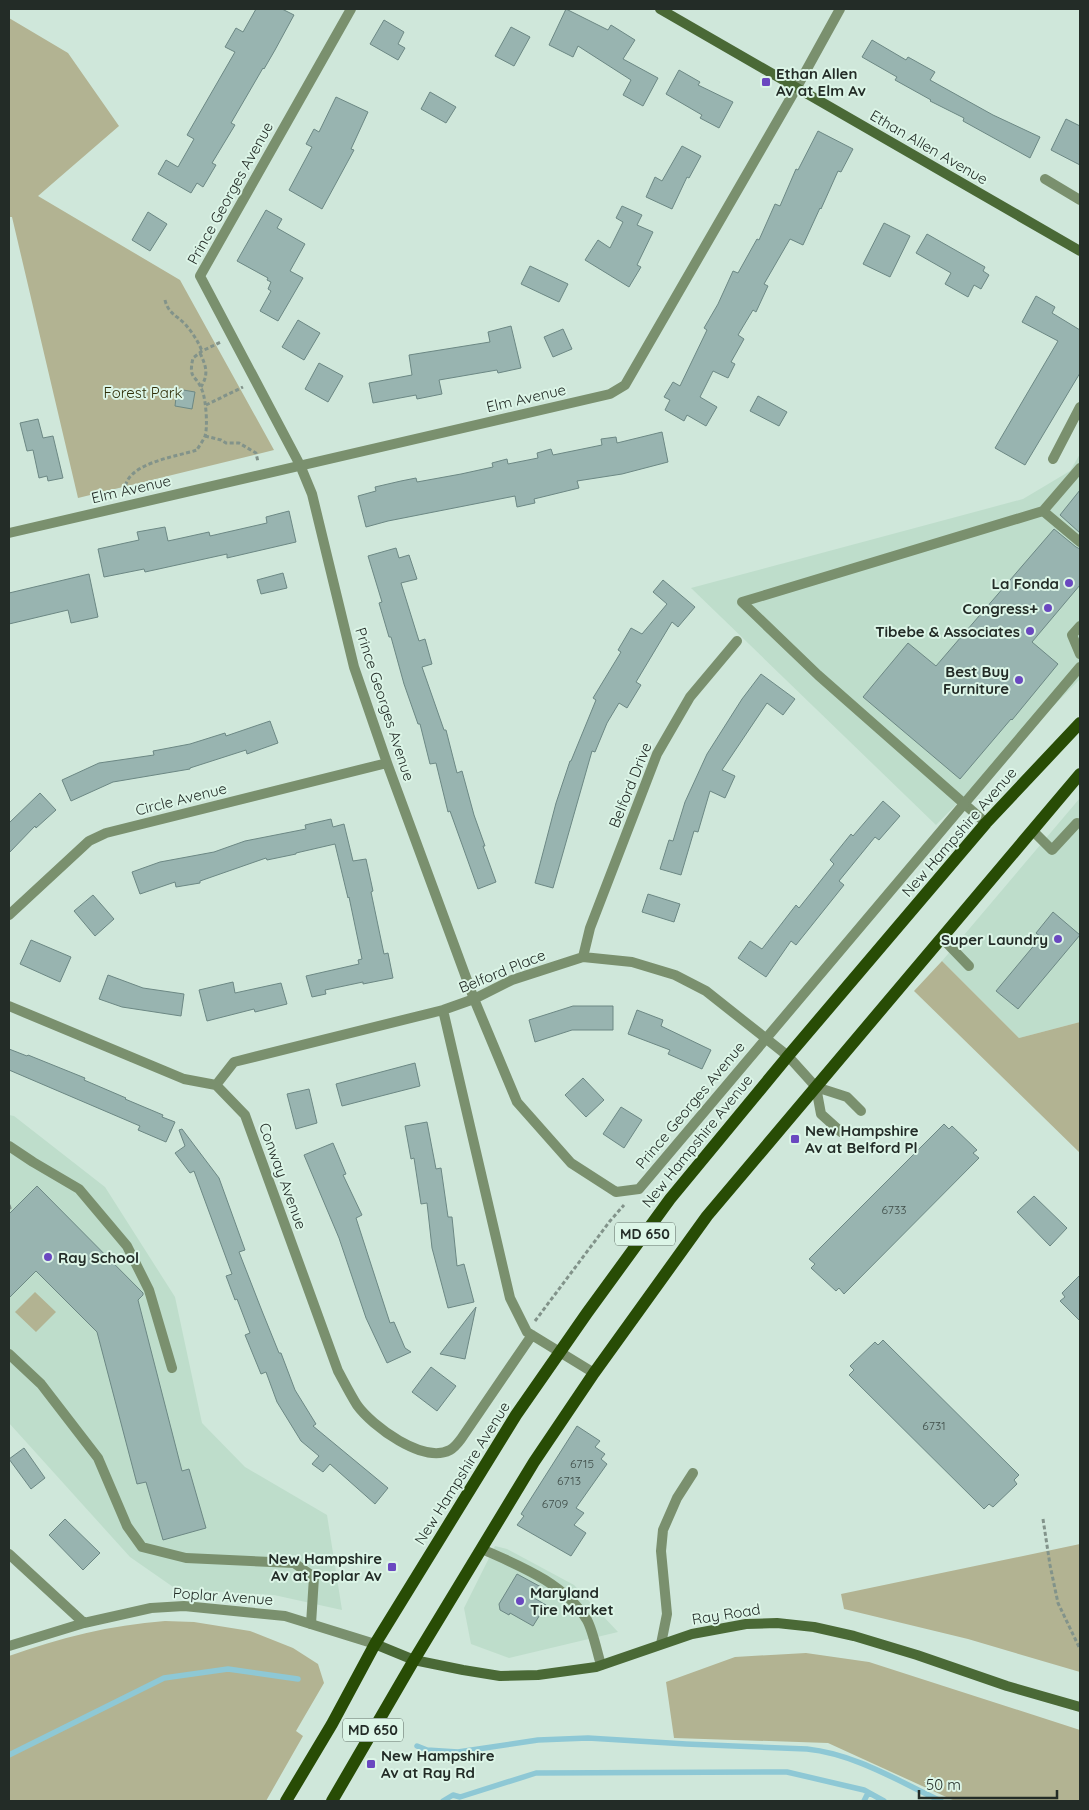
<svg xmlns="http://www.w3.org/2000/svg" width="1089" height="1810" font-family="Quicksand,sans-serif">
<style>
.built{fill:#beddcb}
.green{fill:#b2b392}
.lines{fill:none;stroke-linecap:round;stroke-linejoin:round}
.stream{stroke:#8ec8d5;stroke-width:5.5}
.building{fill:#98b4b0;stroke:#6c8884}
.path{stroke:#82938a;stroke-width:3;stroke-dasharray:4 2.5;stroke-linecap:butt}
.lane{stroke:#7a906e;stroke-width:10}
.street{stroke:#7a906e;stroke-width:10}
.secondary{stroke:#4a6936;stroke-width:10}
.primary{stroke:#284c05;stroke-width:12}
.poi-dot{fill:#6a48c0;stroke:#dcf5e7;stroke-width:2}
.labels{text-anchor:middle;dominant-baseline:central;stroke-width:4;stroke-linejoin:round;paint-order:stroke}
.number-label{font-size:12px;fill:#404e49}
.shield{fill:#dcf5e7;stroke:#5a6861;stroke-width:1}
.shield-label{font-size:14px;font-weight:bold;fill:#232c27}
.poi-label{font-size:15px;font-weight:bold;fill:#232c27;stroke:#dcf5e7;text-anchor:end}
.street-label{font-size:15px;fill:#232c27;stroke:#dcf5e7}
.park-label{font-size:15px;fill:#2f2e08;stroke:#dcf5e7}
</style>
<rect width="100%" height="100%" fill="#cfe7da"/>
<path class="built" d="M1080,454v225l-144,146 -245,-237 332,-89 47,-28z
M1080,798v224l-61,16 -77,-77z
M9,1115l5,1 91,71 70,110 27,126 43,44 82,48 15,95 -68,-15 -98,-6 -46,-32 -121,-134z
M495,1546l12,3 67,36 44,47 -109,26 -38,-14 -7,-36z"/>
<path class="green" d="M9,18l59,35 51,73 -81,70 142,84 94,170 -196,48 -66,-281h-3z
M942,961l77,77 61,-16v131l-166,-162z
M35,1292l21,20 -20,20 -21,-20z
M1080,1544v128l-112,-33 -124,-30 -3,-15z
M165,1621l29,1 56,9 43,17 25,16 6,19 -28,48 7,5 -37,65h-257v-145c51,-18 101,-31 156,-35z
M806,1653l63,9 211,68v71h-125l-127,-58 -154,-5 -8,-56 69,-25z"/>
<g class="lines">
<path class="stream" d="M417,1746l10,4 31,2 80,-12 50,-2 98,6 121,5c48,5 91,32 134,52
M9,1755l155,-77 64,-9 70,10
M443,1801l10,-6 7,2 76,-24 251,-1 77,18 20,11
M864,1801l4,-8"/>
</g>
<path class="building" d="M256,9h26l12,6 -19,35 -11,19 -1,-1 -32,55 4,2 -23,38 4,2 -13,22 -6,-4 -6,10 -33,-19 8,-14 12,7 16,-28 -7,-4 48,-83 -10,-5 11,-19 7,4z
M566,9l42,21 3,-5 24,15 -12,19 35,19 -15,28 -20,-11 8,-15 -53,-34 -5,11 -24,-12z
M384,20l20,12 -6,12 7,4 -7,12 -28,-16z
M511,27l19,10 -16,29 -19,-10z
M872,40l34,20 2,-3 27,15 -5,8 63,35 47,22 -10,21 -67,-37 1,-3 -34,-17 1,-1 -36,-20 2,-3 -35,-20z
M679,70l21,12 -2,3 35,17 -14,26 -19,-10 2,-3 -36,-21z
M430,92l26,15 -10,16 -25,-14z
M336,97l32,15 -17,37 3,1 -32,59 -33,-19 23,-43 -6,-3 8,-15 5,3z
M1066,119l14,7v39l-29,-15z
M818,131l35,18 -12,23 -3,-1 -17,38 -1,-1 -17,37 -13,-6 -26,45 4,2 -12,26 -3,-2 -15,25 6,4 -13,23 4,2 -7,14 -15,-7 -13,26 17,10 -11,19 -19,-11 -3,6 -19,-11 5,-10 -6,-3 9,-15 7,4 27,-56 -3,-2 14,-24 15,-33 5,2 19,-34 2,1 16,-36 5,2 16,-37 2,1z
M682,146l19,10 -12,22 -2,-1 -15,32 -26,-12 9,-20 7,4z
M622,206l20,9 -5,10 16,7 -16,33 4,2 -12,20 -44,-27 13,-20 12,8 13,-26 -7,-4z
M266,210l16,9 -5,9 28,16 -15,27 13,7 -25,43 -18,-10 11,-20 -3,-2 3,-7 -4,-2 1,-2 -31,-17z
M148,212l19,12 -17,27 -18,-11z
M884,223l26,13 -20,41 -27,-13z
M927,234l58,33 -2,4 6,4 -8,14 -7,-4 -6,12 -23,-13 6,-11 -35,-20z
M530,266l38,18 -9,18 -38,-18z
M1036,296l19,11 -3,6 28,17v43l-55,92 -30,-17 63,-107 -36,-19z
M298,320l22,13 -16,27 -22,-13z
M511,326l10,42 -23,5 -1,-3 -58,10 3,14 -25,5 -1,-4 -43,8 -4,-20 43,-8 -3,-20 81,-13 -2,-10z
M563,329l9,20 -19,8 -9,-20z
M319,363l24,13 -15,26 -23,-13z
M177,389l18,3 -3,17 -17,-3z
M758,396l29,16 -8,14 -29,-15z
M38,419l5,19 10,-2 10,42 -15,3 -1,-5 -8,2 -6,-28 -6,1 -7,-28z
M662,432l6,30 -46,12 -45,7 2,7 -45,11 1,4 -18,4 -2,-11 -127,25 -22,6 -8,-31 18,-5 -1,-4 26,-6 15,-3 1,4 44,-8 32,-7 -1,-4 15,-4 1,5 30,-6 -1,-5 14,-4 2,6 49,-10 -1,-6 15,-2 1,6z
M1080,490v43l-20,-18z
M289,511l7,31 -69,16v-4l-82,18 -1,-3 -40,8 -6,-28 41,-9 -2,-8 28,-5 3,14 41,-9 1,4 57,-13 -1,-6z
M1054,529l22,18 4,2v36l-48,57 26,22 -46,56 -1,-1 -51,60 -97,-82 45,-54 28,23z
M396,548l3,10 10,-3 8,24 -16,4 18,58 6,-2 7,25 -10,3 22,63h2l11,43 5,-2 12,44 11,31h-2l13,36 -18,7 -28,-78 -2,1 -12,-49 -6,1 -10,-40h-2l-14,-40 -13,-47h-2l-10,-34 3,-1 -14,-46z
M283,573l4,15 -26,6 -4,-14z
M89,574l9,43 -27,6 -3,-13 -59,14v-31z
M663,580l32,27 -17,20 -6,-5 -36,60 5,3 -14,23 -8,-5 -12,20 -12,29 -3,-1 -39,137 -18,-5 21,-80 14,-42h1l25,-61 -3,-2 28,-46 -3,-2 13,-22 11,6 25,-30 -14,-12z
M761,674l34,25 -12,16 -16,-12 -45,67 13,6 -10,22 -15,-7 -12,41 -4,-1 -13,44 -21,-6 9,-29 4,1 12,-39 22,-48 35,-55z
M270,721l8,22 -31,11 -1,-4 -56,18v1l-77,13 -42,19 -9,-21 37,-17 55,-8 -1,-4 37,-7 35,-11 1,3z
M40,793l16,17 -20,18 -1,-2 -26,27v-30z
M883,801l17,15 -21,24 -4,-3 -36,44 5,4 -48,60 -5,-4 -25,36 -28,-19 12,-17 12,8 34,-44 3,3 35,-44 -4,-4 21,-26 2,2z
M331,819l2,8 11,-3 9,37 13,-2 7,32 -2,1 13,62 4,-1 5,25 -30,6v-2l-38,8 1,4 -14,3 -6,-21 53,-12 -1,-4 4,-1 -13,-62 -1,1 -13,-54 -39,9v1l-29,6 -1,-2 -66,23v2l-24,4 -1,-5 -35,12 -8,-22 28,-10 54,-10 31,-11 61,-12 -1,-4z
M648,894l32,10 -6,18 -32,-10z
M93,895l21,24 -19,17 -21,-25z
M1053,912l27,23 -62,74 -22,-18 45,-54 -5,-4z
M31,940l40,17 -11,25 -40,-18z
M108,975l35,13 41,6 -3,22 -59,-9 -23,-8z
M233,982l2,11 46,-10 6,21 -32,8 -1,-3 -47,12 -8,-31z
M573,1006h40v24h-41l-37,12 -6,-22z
M637,1010l26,10 -2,6 50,24 -9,19 -34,-15 2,-4 -42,-16z
M9,1049l18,7 1,-1 57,23 -1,2 42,18 -1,1 38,16 -1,2 13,5 -9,20 -28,-12 2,-4 -131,-56z
M415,1063l5,23 -78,20 -6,-22z
M583,1078l21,22 -18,17 -21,-22z
M309,1089l8,34 -21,6 -9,-35z
M621,1107l21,13 -18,28 -21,-14z
M427,1122l9,47 5,-1 7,49h4l5,49 7,-2 10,38 -26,6 -16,-60 -5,-45 -6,1 -7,-46 -3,1 -6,-33z
M944,1124l5,5 3,-3 25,24 -4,3 6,5 -135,136 -5,-6 -3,3 -25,-23 4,-4 -6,-5z
M182,1129l37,49 26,72 -6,2 23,59 17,42h2l14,37 21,34 -3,2 75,62 -13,16 -45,-40 -7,8 -11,-8 7,-8 -18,-15 -24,-39 -11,-30 -5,2 -16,-39 5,-2 -13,-34 -2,1 -9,-24 6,-2 -38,-103 -4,2 -15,-20 10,-7 -6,-16z
M333,1143l13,31 -3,1 19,40 -6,3 34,105 4,-1 11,26 6,4 -24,11 -21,-45 -27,-80 -35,-83z
M37,1186l106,107v2l-5,5 44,171 7,-2 17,59 -43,12 -17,-58 -9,2 -40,-152 -61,-61 -27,27v-84z
M1034,1196l33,32 -17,18 -33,-34z
M1080,1275v46l-20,-20 5,-4 -3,-4z
M476,1307l-11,52 -25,-5z
M883,1340l136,135 -5,5 3,4 -24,23 -4,-3 -5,5 -135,-134 5,-5 -4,-4 25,-24 3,3z
M431,1367l25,19 -19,25 -25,-19z
M577,1426l23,15 -5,6 10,7 -4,5 6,5 -31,44 8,5 -10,12 12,8 -15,23 -54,-31 7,-9 -3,-2z
M24,1448l21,30 -14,11 -22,-30z
M65,1519l35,34 -17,17 -34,-35z
M517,1574l24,13 -7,11 12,7 -13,21 -23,-13 -1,2 -9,-5 -1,-6z"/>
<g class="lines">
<path class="path" d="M165,300c3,13 11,15 20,24 7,8 13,17 17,27
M200,353c6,13 9,21 1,34
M206,405l37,-18
M205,436l16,4 5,3h13l17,10 2,9
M125,492c-2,-29 51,-35 72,-42 2,-4 6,-9 8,-14 3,-9 1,-37 -3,-46 -6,-16 -14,-10 -9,-32l9,-7 19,-9
M9,1205l1,3 -1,2
M535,1321l75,-100 14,-16
M1043,1519l7,46 8,38 22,46"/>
<path class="lane" d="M1045,179l35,21
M1053,459l27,-52
M1043,511l37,-43
M1080,626l-8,9 8,19
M964,804l116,-137
M986,823l-168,-148 -76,-73 301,-91 37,31
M1033,831l19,19 25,-27
M942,938l27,28
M788,1056l28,31 31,10 14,14
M816,1087l5,27 20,18
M9,1146l24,16 46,27 48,57 22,44 23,78
M9,1354l32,30 57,74 29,68 15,21 44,11 108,5 20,14 -3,47
M482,1549c38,17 82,34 105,71 6,11 10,32 14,45
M661,1644l6,-30 -6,-63 2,-21 14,-32 16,-25"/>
<path class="street" d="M351,9l-151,267 100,189 12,29 42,173 33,96 87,236 43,103 54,61 45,29 23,-3 325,-385
M9,533l601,-139 15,-9 172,-298 43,-78
M9,915l80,-74 17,-8 281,-70
M583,957l7,-29 67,-174 33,-57 47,-56
M9,1006l175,73 32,6 29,30 93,256c6,11 12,23 19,34 15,21 66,59 93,45 4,-2 8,-7 11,-11l71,-104
M443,1010l67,288 17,34 67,41
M216,1085l18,-23 209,-52 31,-11 38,-19 71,-23 49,5 43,13 31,16 82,65
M9,1554l75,69
M9,1646l75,-23 67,-15 33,-2 101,10 90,28"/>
<path class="secondary" d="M660,9l420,242
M375,1644l39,16 49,10 37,6 38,-1 58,-8 96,-33 54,-10 31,-1 37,4 40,9 63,19 90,31 73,21"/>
<path class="primary" d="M286,1801l46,-77 43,-80 141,-229 71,-102 83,-114 118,-143 198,-233 94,-100
M332,1801l82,-141 120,-198 60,-89 113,-157 373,-442"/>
</g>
<g class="poi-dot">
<rect x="761" y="77" width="10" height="10" rx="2.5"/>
<circle cx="1069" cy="583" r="5"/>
<circle cx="1048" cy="608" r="5"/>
<circle cx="1030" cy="631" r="5"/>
<circle cx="1019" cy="680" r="5"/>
<circle cx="1058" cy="939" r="5"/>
<rect x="790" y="1134" width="10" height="10" rx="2.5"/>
<circle cx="48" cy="1257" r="5"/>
<rect x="387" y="1562" width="10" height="10" rx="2.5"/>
<circle cx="520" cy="1601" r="5"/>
<rect x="366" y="1759" width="10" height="10" rx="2.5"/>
</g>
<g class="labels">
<g class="number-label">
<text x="894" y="1209">6733</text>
<text x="934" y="1425">6731</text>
<text x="582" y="1463">6715</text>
<text x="569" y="1480">6713</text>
<text x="555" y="1503">6709</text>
</g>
<g class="shield">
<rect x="615" y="1222.5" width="60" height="23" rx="4"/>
<rect x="343" y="1718.5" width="60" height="23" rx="4"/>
</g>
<g class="shield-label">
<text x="645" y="1234">MD 650</text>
<text x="373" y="1730">MD 650</text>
</g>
<g class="poi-label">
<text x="776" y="73" text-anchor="start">Ethan Allen<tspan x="776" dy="17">Av at Elm Av</tspan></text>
<text x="1059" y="583">La Fonda</text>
<text x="1038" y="608">Congress+</text>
<text x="1020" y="631">Tibebe &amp; Associates</text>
<text x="1009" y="671">Best Buy<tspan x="1009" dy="17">Furniture</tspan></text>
<text x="1048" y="939">Super Laundry</text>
<text x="805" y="1130" text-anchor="start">New Hampshire<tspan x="805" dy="17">Av at Belford Pl</tspan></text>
<text x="58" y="1257" text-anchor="start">Ray School</text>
<text x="382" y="1558">New Hampshire<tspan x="382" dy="17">Av at Poplar Av</tspan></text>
<text x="530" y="1592" text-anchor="start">Maryland<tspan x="530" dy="17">Tire Market</tspan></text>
<text x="381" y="1755" text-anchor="start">New Hampshire<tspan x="381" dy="17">Av at Ray Rd</tspan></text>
</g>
<g class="street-label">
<text transform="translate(929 147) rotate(30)">Ethan Allen Avenue</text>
<text transform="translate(230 193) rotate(-61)">Prince Georges Avenue</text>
<text transform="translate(526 398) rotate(-13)">Elm Avenue</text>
<text transform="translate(131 489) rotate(-13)">Elm Avenue</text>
<text transform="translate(385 704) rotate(72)">Prince Georges Avenue</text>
<text transform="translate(630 785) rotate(-68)">Belford Drive</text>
<text transform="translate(181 799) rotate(-14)">Circle Avenue</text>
<text transform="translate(959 832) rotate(-49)">New Hampshire Avenue</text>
<text transform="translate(502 971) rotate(-22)">Belford Place</text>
<text transform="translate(690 1105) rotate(-50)">Prince Georges Avenue</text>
<text transform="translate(697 1141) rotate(-51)">New Hampshire Avenue</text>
<text transform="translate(283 1176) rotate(70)">Conway Avenue</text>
<text transform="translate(462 1473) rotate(-58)">New Hampshire Avenue</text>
<text transform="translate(223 1596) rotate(4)">Poplar Avenue</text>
<text transform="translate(726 1614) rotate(-9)">Ray Road</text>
</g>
<g class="park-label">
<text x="143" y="392">Forest Park</text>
</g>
</g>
<rect width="1089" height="1810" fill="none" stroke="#232c27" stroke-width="20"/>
<path d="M919 1790v8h138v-8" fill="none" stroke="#232c27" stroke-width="2.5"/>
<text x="926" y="1790" font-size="15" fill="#232c27" stroke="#dcf5e7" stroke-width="4" paint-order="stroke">50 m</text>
</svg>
